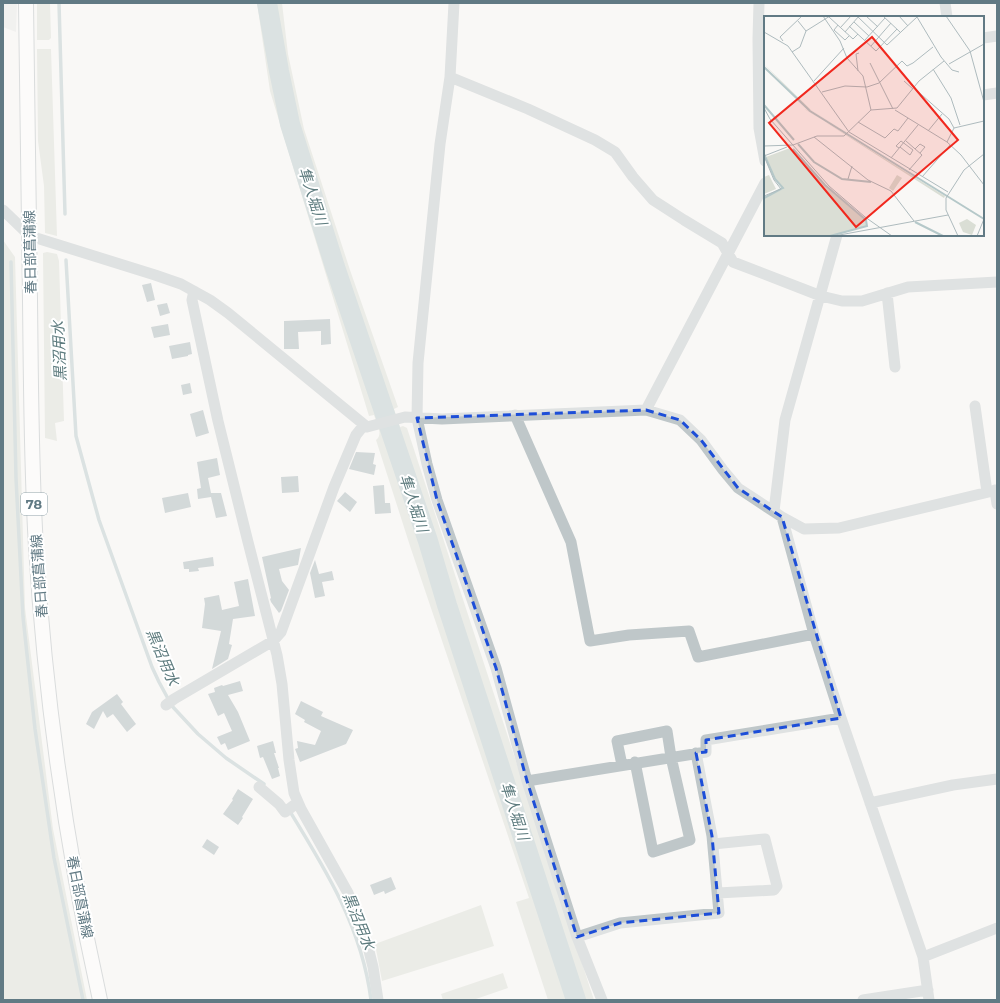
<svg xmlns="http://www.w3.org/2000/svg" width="1000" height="1003" font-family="Montserrat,'Noto Sans JP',sans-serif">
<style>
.built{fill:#e7e8e7}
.green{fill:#daded5}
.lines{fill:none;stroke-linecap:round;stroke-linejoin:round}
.stream{stroke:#b5c8c9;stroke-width:3.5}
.river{stroke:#b5c8c9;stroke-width:20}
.building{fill:#a5b3b7}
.major-casing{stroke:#b3bbbe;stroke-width:16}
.minor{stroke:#bfc7c9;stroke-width:11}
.major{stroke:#fff;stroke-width:14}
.marked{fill:none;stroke:#1d4ed8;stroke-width:3;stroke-dasharray:8 5;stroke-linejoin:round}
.labels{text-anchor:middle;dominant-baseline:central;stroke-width:4;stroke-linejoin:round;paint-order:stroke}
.shield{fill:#fff;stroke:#90a2a9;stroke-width:1}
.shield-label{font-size:13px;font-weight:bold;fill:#617a84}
.street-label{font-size:14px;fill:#617a84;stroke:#fff}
.water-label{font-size:15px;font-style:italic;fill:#5d7b7e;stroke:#fff}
.inset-river{fill:none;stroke:#b5c8c9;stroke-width:2}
.inset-road{fill:none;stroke:#aebbbe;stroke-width:1}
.view{fill:#f1281e;fill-opacity:0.15;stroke:#f1281e;stroke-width:2}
.inset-edge{fill:none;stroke:#617a84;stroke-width:2}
</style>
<rect width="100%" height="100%" fill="#f9f8f6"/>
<path class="built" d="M3,3h14l-1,29 -13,-5z"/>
<path class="green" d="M37,3h13l1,35 -2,2h-12z
M257,3h5l15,95 47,153 62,181 39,128 146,440h-23l-32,-98 13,-4 -118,-349 -35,-109c8,-6 0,-18 -2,-25l-5,1 -99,-325z
M276,3h6l6,51 16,75 46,141 48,137 -4,2 6,18 3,-1 4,2 187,572h-9l-63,-184 -13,-48 -195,-585 -26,-96z
M37,49h14l6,187 -12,-3 -1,-47 -6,-45z
M3,240l12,17 10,351 28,221 34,171h-84z
M47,252l10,2 2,7 5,160 -9,2 2,18 -12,-3 -2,-185z
M481,905l13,41 -112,35 -7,-37z
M503,973l5,15 -35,12h-30l-2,-6z"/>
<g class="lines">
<path class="stream" d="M59,3l6,211
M66,260l10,176 23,84 53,147 7,15 13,24 26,28 28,24 38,26
M11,262l5,216 7,139 12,112 19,129 29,142
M289,810c37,60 73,118 82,190"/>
<path class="river" d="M267,3l12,68 11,53 45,143 93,274 19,64 129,395"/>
</g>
<path class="building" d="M151,283l4,17 -8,2 -5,-17z
M167,303l3,10 -10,3 -3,-11z
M330,319l1,25 -10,1v-14l-23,1 1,17h-15v-28z
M168,324l2,11 -16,3 -3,-11z
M190,342l2,12 -4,1v1l-16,3 -3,-13z
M190,383l2,10 -9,2 -2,-10z
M203,410l6,23 -13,4 -6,-23z
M356,452l19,1 -2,11 3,1 -2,10 -25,-6z
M217,458l3,17 -12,3 3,15h10l6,23 -11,2 -5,-21 -13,2 -1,-10 4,-1 -4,-26z
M298,476l1,16 -17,1 -1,-16z
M384,485l1,18h5l1,10 -16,1 -2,-28z
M345,492l12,10 -7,10 -13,-11z
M188,493l3,14 -26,6 -3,-15z
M301,548l-3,17 -19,4 3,12 7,9 -8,21 -2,2 -8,-11 -1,-3 1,-1 -9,-41z
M213,557l1,9 -16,2 1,3 -10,1v-3h-5l-1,-7z
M315,560l4,14 13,-3 2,9 -12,2 3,14 -10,2 -5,-25z
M248,579l7,37 -22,3 -4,25 3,1 -4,14 -16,10 9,-38 -19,-3 3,-24 -1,-6 15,-3 3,15 17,-4 -5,-24z
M240,681l3,10 -15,4 10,17 12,29 -22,9 -3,-7 -4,2 -4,-8 15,-6 -8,-18 -6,3 -10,-22 7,-2 -1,-4 8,-3 1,1z
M117,694l6,8 -2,2 15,20 -9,8 -14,-18 -6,4 -4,-7 -9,18 -8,-5 6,-12z
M301,701l22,11 -2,4 32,14 -7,14 -46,18 -5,-13 3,-1 -1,-7 18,4 6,-14 -17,-9 1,-2 -10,-6z
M273,741l3,12h-2l5,15h-1l2,8 -8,3 -9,-22 -3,1 -3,-12z
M238,789l15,10 -11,18 1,1 -5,7 -15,-11 10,-14 -1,-1z
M207,839l12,8 -5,8 -12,-8z
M391,877l5,12 -11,5 -1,-3 -10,4 -4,-10z"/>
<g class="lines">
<defs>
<path id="major" d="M26,3c1,99 3,198 4,297 1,82 1,165 6,247 9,152 31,304 64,453"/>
</defs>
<use href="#major" class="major-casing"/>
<path class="minor" d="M454,3l-4,74 -10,67 -22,219 -1,55 10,46 10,36 59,168 31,113 50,156 25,63
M759,3l-1,36 1,89 6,33
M945,3l2,14
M983,38l14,-2
M450,77l78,32 67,31 20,12 18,25 20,23 31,20 38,23 11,19 88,34 21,5h20l46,-14 89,-5
M983,95l14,-2
M3,210l27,26 125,39 26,9 29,16 18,13 139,114 38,-10 37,2 204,-9 34,10 21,20 22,30 15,18 44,29 22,12 35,-1 158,-38
M194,291l-2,9 26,121 30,121 29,113 5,29 7,76 5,33 7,16 47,84 17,42 8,32 5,33
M887,293l8,74
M975,406l12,86
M646,410l119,-227
M515,415l56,127 19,99 39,-6 60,-4 9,26 116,-23
M995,490l2,14
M774,511l11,-91 52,-185
M782,517l32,117 27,84 82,239 6,43
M166,705l8,-6 99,-58 8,-9 53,-145 22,-52 8,-10
M622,765l-5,-24 50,-10 4,26 19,83 -37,12 -18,-90
M527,781l179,-29v-12l135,-22
M259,787l20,17 6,8 12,-9
M870,803l83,-18 44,-6
M713,844l52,-5 12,47 -3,4 -56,3
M577,937l43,-14 99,-10 -7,-77 -16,-83
M923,957l74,-29
M863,1000l65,-10"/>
<use href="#major" class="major"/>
</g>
<path d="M0 0H1000V1003H0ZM646,410l34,10 21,20 37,48 44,29 59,201 -135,22v12l-10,1 16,83 7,77 -99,10 -43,14 -50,-156 -31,-113 -59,-168 -20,-82z" fill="#f9f8f6" fill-opacity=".55" fill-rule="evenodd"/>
<path class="marked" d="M646,410l34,10 21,20 37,48 44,29 59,201 -135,22v12l-10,1 16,83 7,77 -99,10 -43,14 -50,-156 -31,-113 -59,-168 -20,-82z"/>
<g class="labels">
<rect class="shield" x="21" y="493" width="26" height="22" rx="3"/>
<g class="shield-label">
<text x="34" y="504">78</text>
</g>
<g class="street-label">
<text transform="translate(30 252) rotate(-91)">春日部菖蒲線</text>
<text transform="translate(39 576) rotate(-94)">春日部菖蒲線</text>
<text transform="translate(80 897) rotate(79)">春日部菖蒲線</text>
</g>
<g class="water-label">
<text transform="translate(313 196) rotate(72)">隼人堀川</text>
<text transform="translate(59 351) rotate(-93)">黒沼用水</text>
<text transform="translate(414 503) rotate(72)">隼人堀川</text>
<text transform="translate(163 657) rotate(67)">黒沼用水</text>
<text transform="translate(515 811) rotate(72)">隼人堀川</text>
<text transform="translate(359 921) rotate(68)">黒沼用水</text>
</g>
</g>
<g transform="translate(764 16)">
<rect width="220" height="220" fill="#f9f8f6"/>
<path d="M0,48l47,46 135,85 -140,-88zM0,53l42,41 139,86 -1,2 -139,-89zM26,132l34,36 42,36 1,6 -37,10h-66v-38l19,-9 -8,-10 -9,-22zM5,159l7,14 -12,5v-17zM133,159l5,3 -9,13 -4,-3zM203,203l9,6 -4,10 -9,-3 -4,-9z" fill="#daded5"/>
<path class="inset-river" d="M0,51l46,44 174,108M0,89l30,35M34,128l16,18 28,17 29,3M29,133l32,36 41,35 1,6 -37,10M0,138l11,25 8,9 -19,10M151,206l28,14"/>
<path class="inset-road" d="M59,0l17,25 7,17 16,18 8,34M93,0l30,29 30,-28 24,40 11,13 7,2M102,0l12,11M119,0l17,16M135,0l9,10M182,0l24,35 14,51M65,1l24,22 5,-5M34,5l8,10M90,6l15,14M74,9l-4,5 11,10 4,-4M85,10l27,25 21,-22M76,12l11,-12M0,16l24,14 61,86 99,60M81,16l14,-16M101,24l20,-22M19,25l-3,-4 22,-21M107,30l20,-23M28,36l8,-5 6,-16 24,-15M106,47l23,46M185,48l35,-20M169,53l18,29 9,27M94,55l-2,-17 3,-1M50,65l30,-33M140,65l9,8M150,72l35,31 5,9M58,76l23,-6 22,1 12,-4 23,-22 5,5 6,-3 20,-16M0,92l6,11 59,67 36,31 27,19M131,94l52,32 14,13 23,30M94,106l27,16 9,-9 4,2 10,-13M164,115l14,-17M50,121l54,43 23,11 23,30M142,125l16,14 -13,15M183,126l7,-14 30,-7M0,130l29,-1 24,-9h27l27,-26 26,-2 22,-27 25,-20M135,132l-3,-2 5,-5 12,9 -3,5 -10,-8M151,133l5,-5 5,3 -5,6M0,140l23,-9M127,142l27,-33M158,161l28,-32M84,163l4,-13M0,180l17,-7 -7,-9 -10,-24M70,220l114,-21M194,220l-12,-26v-12l18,-28 20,-16M213,220l7,-17"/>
<path class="view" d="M108,21l86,103 -102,87 -87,-104z"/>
<rect width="220" height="220" class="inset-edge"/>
</g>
<rect width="1000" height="1003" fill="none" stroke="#617a84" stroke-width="8"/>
</svg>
